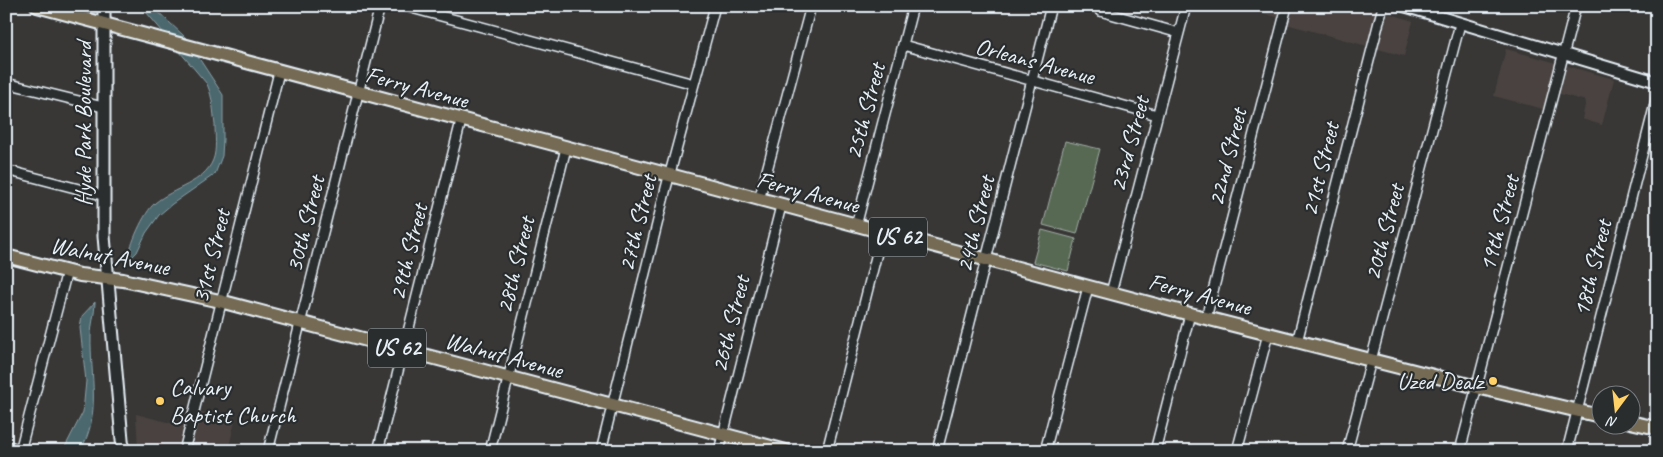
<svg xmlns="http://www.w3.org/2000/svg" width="1663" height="457" font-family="Caveat,sans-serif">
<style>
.built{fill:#494340}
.green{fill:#586953;stroke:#a0ada6}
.water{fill:#4b686e;stroke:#8a9fa5}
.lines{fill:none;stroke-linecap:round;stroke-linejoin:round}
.minor-casing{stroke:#e8f1f8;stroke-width:12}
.tertiary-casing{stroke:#e8f1f8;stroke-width:14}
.secondary-casing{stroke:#e8f1f8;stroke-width:15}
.primary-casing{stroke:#e8f1f8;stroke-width:16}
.minor{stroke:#2a2d2e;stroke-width:9}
.tertiary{stroke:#2a2d2e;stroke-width:10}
.secondary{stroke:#2a2d2e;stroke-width:11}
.primary{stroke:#746b52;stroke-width:12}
.poi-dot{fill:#ffd166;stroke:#2a2d2e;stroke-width:2}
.labels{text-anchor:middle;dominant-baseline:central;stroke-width:4.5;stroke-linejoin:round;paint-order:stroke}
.shield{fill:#2a2d2e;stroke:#afb6bb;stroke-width:1}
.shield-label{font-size:22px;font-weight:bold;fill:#e8f1f8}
.street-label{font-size:24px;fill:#e8f1f8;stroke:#2a2d2e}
.poi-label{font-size:24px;fill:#e8f1f8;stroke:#2a2d2e;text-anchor:end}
</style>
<rect width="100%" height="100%" fill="#383736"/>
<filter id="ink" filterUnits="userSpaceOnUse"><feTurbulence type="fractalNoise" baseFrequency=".02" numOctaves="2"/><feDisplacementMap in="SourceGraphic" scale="10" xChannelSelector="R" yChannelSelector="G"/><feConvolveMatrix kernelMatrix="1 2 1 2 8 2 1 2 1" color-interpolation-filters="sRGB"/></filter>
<g filter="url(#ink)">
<path class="built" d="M1237,6h128l48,15 -9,35 -125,-34 1,-4z
M1506,49l108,30 -12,46 -20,-6 4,-18 -37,-10 -6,18 -49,-13z
M187,408l48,13 -7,30h-90l-2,-37 46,12z"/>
<path class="green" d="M1065,141l35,8 -23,85 -34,-9z
M1042,230l34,9 -8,32 -35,-9z"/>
<path class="water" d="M141,6h11l33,31 38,58v44l-1,17 -7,18 -43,30 -13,11 -13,18 -9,19 -9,9c1,-15 16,-49 27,-58 18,-15 49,-20 58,-43 4,-10 2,-25 2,-35 -2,-15 -2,-27 -8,-41z
M95,302c0,12 -4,22 -4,34 -1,40 11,79 -11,115h-15v-4l18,-35 3,-31 -6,-53 2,-12z"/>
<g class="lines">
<defs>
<path id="minor" d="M404,6l290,78
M1100,11l79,22
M903,45l254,70
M6,83l97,24
M6,170l96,25
M759,200l52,-194
M856,226l57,-220
M1111,293l75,-287
M1206,318l81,-312
M1297,342l86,-336
M20,451l47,-180
M184,451l95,-379
M268,451l112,-445
M378,451l83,-330
M490,451l76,-303
M601,451l65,-263 49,-182
M719,451l62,-245
M827,451l55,-218
M937,451l114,-445
M1045,451l43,-164
M1155,451l35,-137
M1237,451l31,-117
M1347,451l113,-427
M1460,451l116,-445
M1567,451l90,-355"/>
<path id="tertiary" d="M1404,6l253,76"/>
<path id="secondary" d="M104,6v230l19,215
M6,447l15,4"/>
<path id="primary" d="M37,6l1153,308 287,73 123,29
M6,256l74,19 43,5 97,21 566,150
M1630,422l27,6"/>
</defs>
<use href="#minor" class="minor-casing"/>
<use href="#tertiary" class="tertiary-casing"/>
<use href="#secondary" class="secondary-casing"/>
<use href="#primary" class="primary-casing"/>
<use href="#minor" class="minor"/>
<use href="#tertiary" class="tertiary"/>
<use href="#secondary" class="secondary"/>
<use href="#primary" class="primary"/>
</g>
</g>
<g class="poi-dot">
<circle cx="1493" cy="381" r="5"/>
<circle cx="160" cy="401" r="5"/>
</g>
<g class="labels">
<g class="shield">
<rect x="869" y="217.5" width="58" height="39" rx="4"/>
<rect x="368" y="328.5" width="58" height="39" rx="4"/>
</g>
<g class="shield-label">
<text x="898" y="237">US 62</text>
<text x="397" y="348">US 62</text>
</g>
<g class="street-label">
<text transform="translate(1035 61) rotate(15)">Orleans Avenue</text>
<text transform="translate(417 87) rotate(15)">Ferry Avenue</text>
<text transform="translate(865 111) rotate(-75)">25th Street</text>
<text transform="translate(83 124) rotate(-90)">Hyde Park Boulevard</text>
<text transform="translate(1129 144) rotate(-75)">23rd Street</text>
<text transform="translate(1227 157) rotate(-76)">22nd Street</text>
<text transform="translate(1320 169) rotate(-76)">21st Street</text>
<text transform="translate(808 192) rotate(15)">Ferry Avenue</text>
<text transform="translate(637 223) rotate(-76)">27th Street</text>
<text transform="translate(1499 223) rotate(-75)">19th Street</text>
<text transform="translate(305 224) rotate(-76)">30th Street</text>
<text transform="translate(975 224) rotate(-76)">24th Street</text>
<text transform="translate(1384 232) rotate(-75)">20th Street</text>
<text transform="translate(408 252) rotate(-76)">29th Street</text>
<text transform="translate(110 256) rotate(11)">Walnut Avenue</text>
<text transform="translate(211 256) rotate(-76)">31st Street</text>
<text transform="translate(515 265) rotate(-76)">28th Street</text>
<text transform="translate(1592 268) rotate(-76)">18th Street</text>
<text transform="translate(1200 294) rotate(15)">Ferry Avenue</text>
<text transform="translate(730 324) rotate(-76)">26th Street</text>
<text transform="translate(504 355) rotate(15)">Walnut Avenue</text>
</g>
<g class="poi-label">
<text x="1483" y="381">Uzed Dealz</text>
<text x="170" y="387" text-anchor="start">Calvary<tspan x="170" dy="28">Baptist Church</tspan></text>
</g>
</g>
<rect width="1663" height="457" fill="none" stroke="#2a2d2e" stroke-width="25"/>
<rect x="12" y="12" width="1638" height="432" fill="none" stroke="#e8f1f8" stroke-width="2" filter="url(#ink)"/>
<g transform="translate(1616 410) rotate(195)"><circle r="24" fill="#2a2d2e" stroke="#767b7f"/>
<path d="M0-4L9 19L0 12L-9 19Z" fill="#ffd166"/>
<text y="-8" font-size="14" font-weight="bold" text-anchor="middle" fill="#e8f1f8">N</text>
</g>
</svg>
